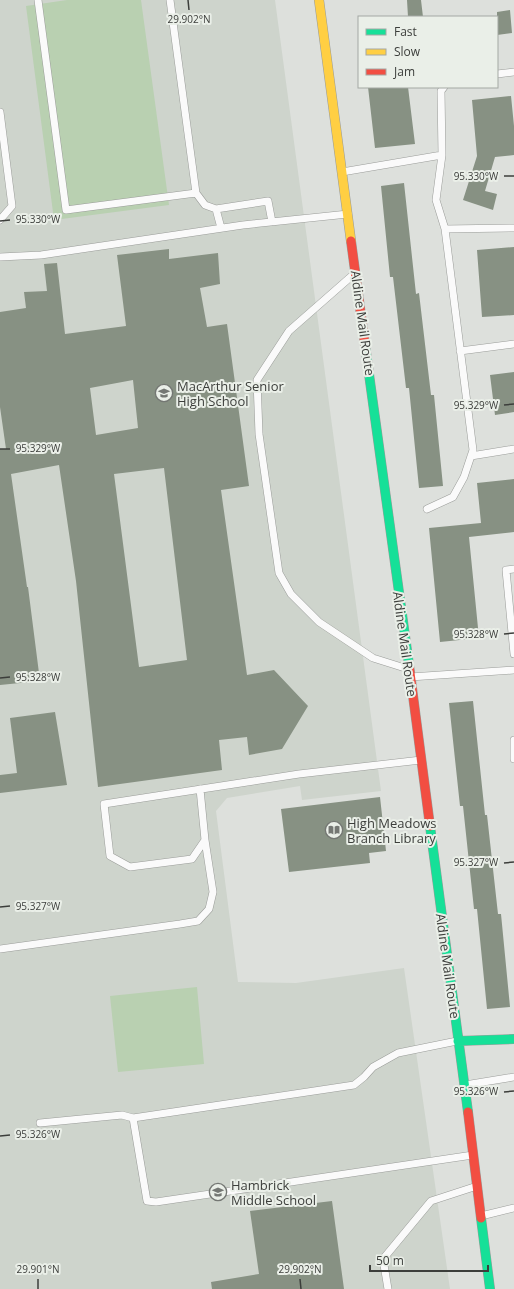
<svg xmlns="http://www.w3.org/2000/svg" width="514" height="1289" font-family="'Open Sans',sans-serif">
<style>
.built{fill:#ced4cc}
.green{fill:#b9d0b1}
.building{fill:#879183;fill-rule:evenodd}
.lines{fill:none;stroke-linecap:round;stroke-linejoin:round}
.lane-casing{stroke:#9a9c99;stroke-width:8}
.fast-casing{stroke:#9a9c99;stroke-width:10}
.slow-casing{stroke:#9a9c99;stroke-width:10}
.jam-casing{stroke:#9a9c99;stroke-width:10}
.lane{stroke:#fafafa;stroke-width:7}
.fast{stroke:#16e098;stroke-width:9}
.slow{stroke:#ffcf43;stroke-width:9}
.jam{stroke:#f24e42;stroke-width:9}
.ticks{fill:none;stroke:#3c3e3b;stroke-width:1.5}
.labels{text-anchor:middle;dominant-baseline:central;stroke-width:4;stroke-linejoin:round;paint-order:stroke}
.street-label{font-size:13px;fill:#3c3e3b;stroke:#eaefe8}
.poi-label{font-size:13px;fill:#3c3e3b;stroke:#eaefe8;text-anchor:start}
.ticks-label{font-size:10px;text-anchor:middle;fill:#3c3e3b;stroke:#eaefe8;stroke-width:4;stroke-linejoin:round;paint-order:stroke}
</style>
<rect width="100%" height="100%" fill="#dde0dc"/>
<path class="built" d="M0,0h275l106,791 -79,9 -2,-14 -73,12 -11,13 22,171 58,1 108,-15 46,321h-450z"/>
<path class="green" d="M67,0h74l28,205 -115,15 -28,-214z
M197,987l7,77 -86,8 -8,-76z"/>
<path class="building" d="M407,0h14l2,17h-15z
M510,10l2,23 -15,2v-23z
M368,87h40l7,57 -40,4z
M511,96l3,30v29l-19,2 -10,34 12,3 -4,16 -30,-10 14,-44 -5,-56z
M404,183l12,111 3,-1 12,102h3l9,91 -24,2 -10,-100h-3l-13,-111h-3l-9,-91z
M514,247v68l-32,2 -5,-67z
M169,249v10l49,-6 2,31 -20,4 7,39 20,-3 22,162 -28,4 26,185 27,-5 34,36 -26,43 -33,6 -2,-18 -28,3 3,30 -124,17 -22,-206 -17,-116 -48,9 16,113h1l12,94 -40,4v-236h6l-6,-42v-95l26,-4 -2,-16 23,-1 -3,-27 13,-1 8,71 61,-8 -9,-71zM133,380l5,48 -42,7 -6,-47zM164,468l23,192 -48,7 -25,-193z
M514,372v40l-19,3 -5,-40z
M514,479v53l-45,5 10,101 -39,4 -11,-114 52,-5 -4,-40z
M473,701l12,114h2l11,99h3l9,93 -23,2 -10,-100h-3l-11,-103h-3l-11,-103z
M55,712l12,73 -67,8v-18l17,-2 -7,-55z
M380,797l6,54 -17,2 1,10 -81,9 -8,-63z
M332,1201l12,88h-132l-1,-7 48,-8 -9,-63z"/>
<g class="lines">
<defs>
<path id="lane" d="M38,0l28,210 130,-17 -26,-193
M497,74l17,-2
M0,112l12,94 -12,14
M442,155l-6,45 9,29 69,-1
M342,172l100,-17 -1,-64 3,-4
M196,193l9,12 11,4 5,19
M216,209l52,-8 4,21
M0,257l41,-2 202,-30 105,-11
M354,274l-65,57 -32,49 2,54 20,139 12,21 28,28 54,36 35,11
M460,351l54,-7
M471,456l43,-7
M427,509l26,-12 11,-20 9,-27 -28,-221
M514,569l-8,1 8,84
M410,677l104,-7
M514,740v19
M200,789l5,51 -13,19 -62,8 -20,-11 -6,-52 195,-30 122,-14
M0,949l180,-25 18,-3 11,-12 4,-17 -8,-52
M465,1085l49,-8
M133,1118l14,83 9,1 317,-47
M40,1123l82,-8 11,3 221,-33 10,-8 9,-10 25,-14 59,-12
M481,1216l33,-8
M388,1289l-5,-30 48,-58 46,-15"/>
<path id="fast" d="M365,345l44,320
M430,826l38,286
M458,1041l56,-2
M481,1218l9,71"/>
<path id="slow" d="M319,0l32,241"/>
<path id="jam" d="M351,241l14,104
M409,665l21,161
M468,1112l13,106"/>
</defs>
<use href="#lane" class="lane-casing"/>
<use href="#fast" class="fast-casing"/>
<use href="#slow" class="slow-casing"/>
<use href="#jam" class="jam-casing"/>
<use href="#lane" class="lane"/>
<use href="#fast" class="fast"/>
<use href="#slow" class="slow"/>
<use href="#jam" class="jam"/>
</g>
<path class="ticks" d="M188,0l1,10M504,176h10M0,221l10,-1M504,405l10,-1M0,449h10M504,634l10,-1M0,678l10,-1M504,863l10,-1M0,907l10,-1M504,1092l10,-1M0,1136l10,-1M38,1279v10M300,1279l1,10"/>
<defs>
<symbol id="school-ring" viewBox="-11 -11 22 22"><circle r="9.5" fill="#eaefe8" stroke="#747773" stroke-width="1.5"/><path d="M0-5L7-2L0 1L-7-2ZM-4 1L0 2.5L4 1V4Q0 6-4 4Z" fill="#747773"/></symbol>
<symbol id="library-ring" viewBox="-11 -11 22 22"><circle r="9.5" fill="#eaefe8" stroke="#747773" stroke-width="1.5"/><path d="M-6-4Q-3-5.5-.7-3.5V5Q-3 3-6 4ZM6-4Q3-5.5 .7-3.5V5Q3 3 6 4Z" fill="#747773"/></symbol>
</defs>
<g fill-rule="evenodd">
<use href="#school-ring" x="154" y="383" width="20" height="20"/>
<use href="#library-ring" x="324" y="820" width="20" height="20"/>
<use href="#school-ring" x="208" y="1182" width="20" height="20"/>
</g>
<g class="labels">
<g class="street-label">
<text transform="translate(363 323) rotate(82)">Aldine Mail Route</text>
<text transform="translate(405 644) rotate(82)">Aldine Mail Route</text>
<text transform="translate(448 966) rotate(82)">Aldine Mail Route</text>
</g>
<g class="poi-label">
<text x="177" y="386">MacArthur Senior<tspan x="177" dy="15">High School</tspan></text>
<text x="347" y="823">High Meadows<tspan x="347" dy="15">Branch Library</tspan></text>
<text x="231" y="1185">Hambrick<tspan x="231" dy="15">Middle School</tspan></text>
</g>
</g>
<g class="ticks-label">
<text x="189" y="23">29.902°N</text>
<text x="476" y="180">95.330°W</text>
<text x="38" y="223">95.330°W</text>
<text x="476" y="409">95.329°W</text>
<text x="38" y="452">95.329°W</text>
<text x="476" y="638">95.328°W</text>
<text x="38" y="681">95.328°W</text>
<text x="476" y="866">95.327°W</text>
<text x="38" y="910">95.327°W</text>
<text x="476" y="1095">95.326°W</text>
<text x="38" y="1138">95.326°W</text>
<text x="38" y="1273">29.901°N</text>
<text x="300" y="1273">29.902°N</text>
</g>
<rect x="358" y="16" width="140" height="72" fill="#eaefe8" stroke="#a4a8a3"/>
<rect x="366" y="29" width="20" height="6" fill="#16e098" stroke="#a4a8a3"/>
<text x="394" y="36" font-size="12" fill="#3c3e3b">Fast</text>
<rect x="366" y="49" width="20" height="6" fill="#ffcf43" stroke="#a4a8a3"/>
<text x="394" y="56" font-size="12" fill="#3c3e3b">Slow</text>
<rect x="366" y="69" width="20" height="6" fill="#f24e42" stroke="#a4a8a3"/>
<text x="394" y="76" font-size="12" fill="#3c3e3b">Jam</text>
<path d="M370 1265v6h118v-6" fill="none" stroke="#3c3e3b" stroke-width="2"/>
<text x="376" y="1265" font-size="12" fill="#3c3e3b" stroke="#eaefe8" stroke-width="3" paint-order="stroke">50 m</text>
</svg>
